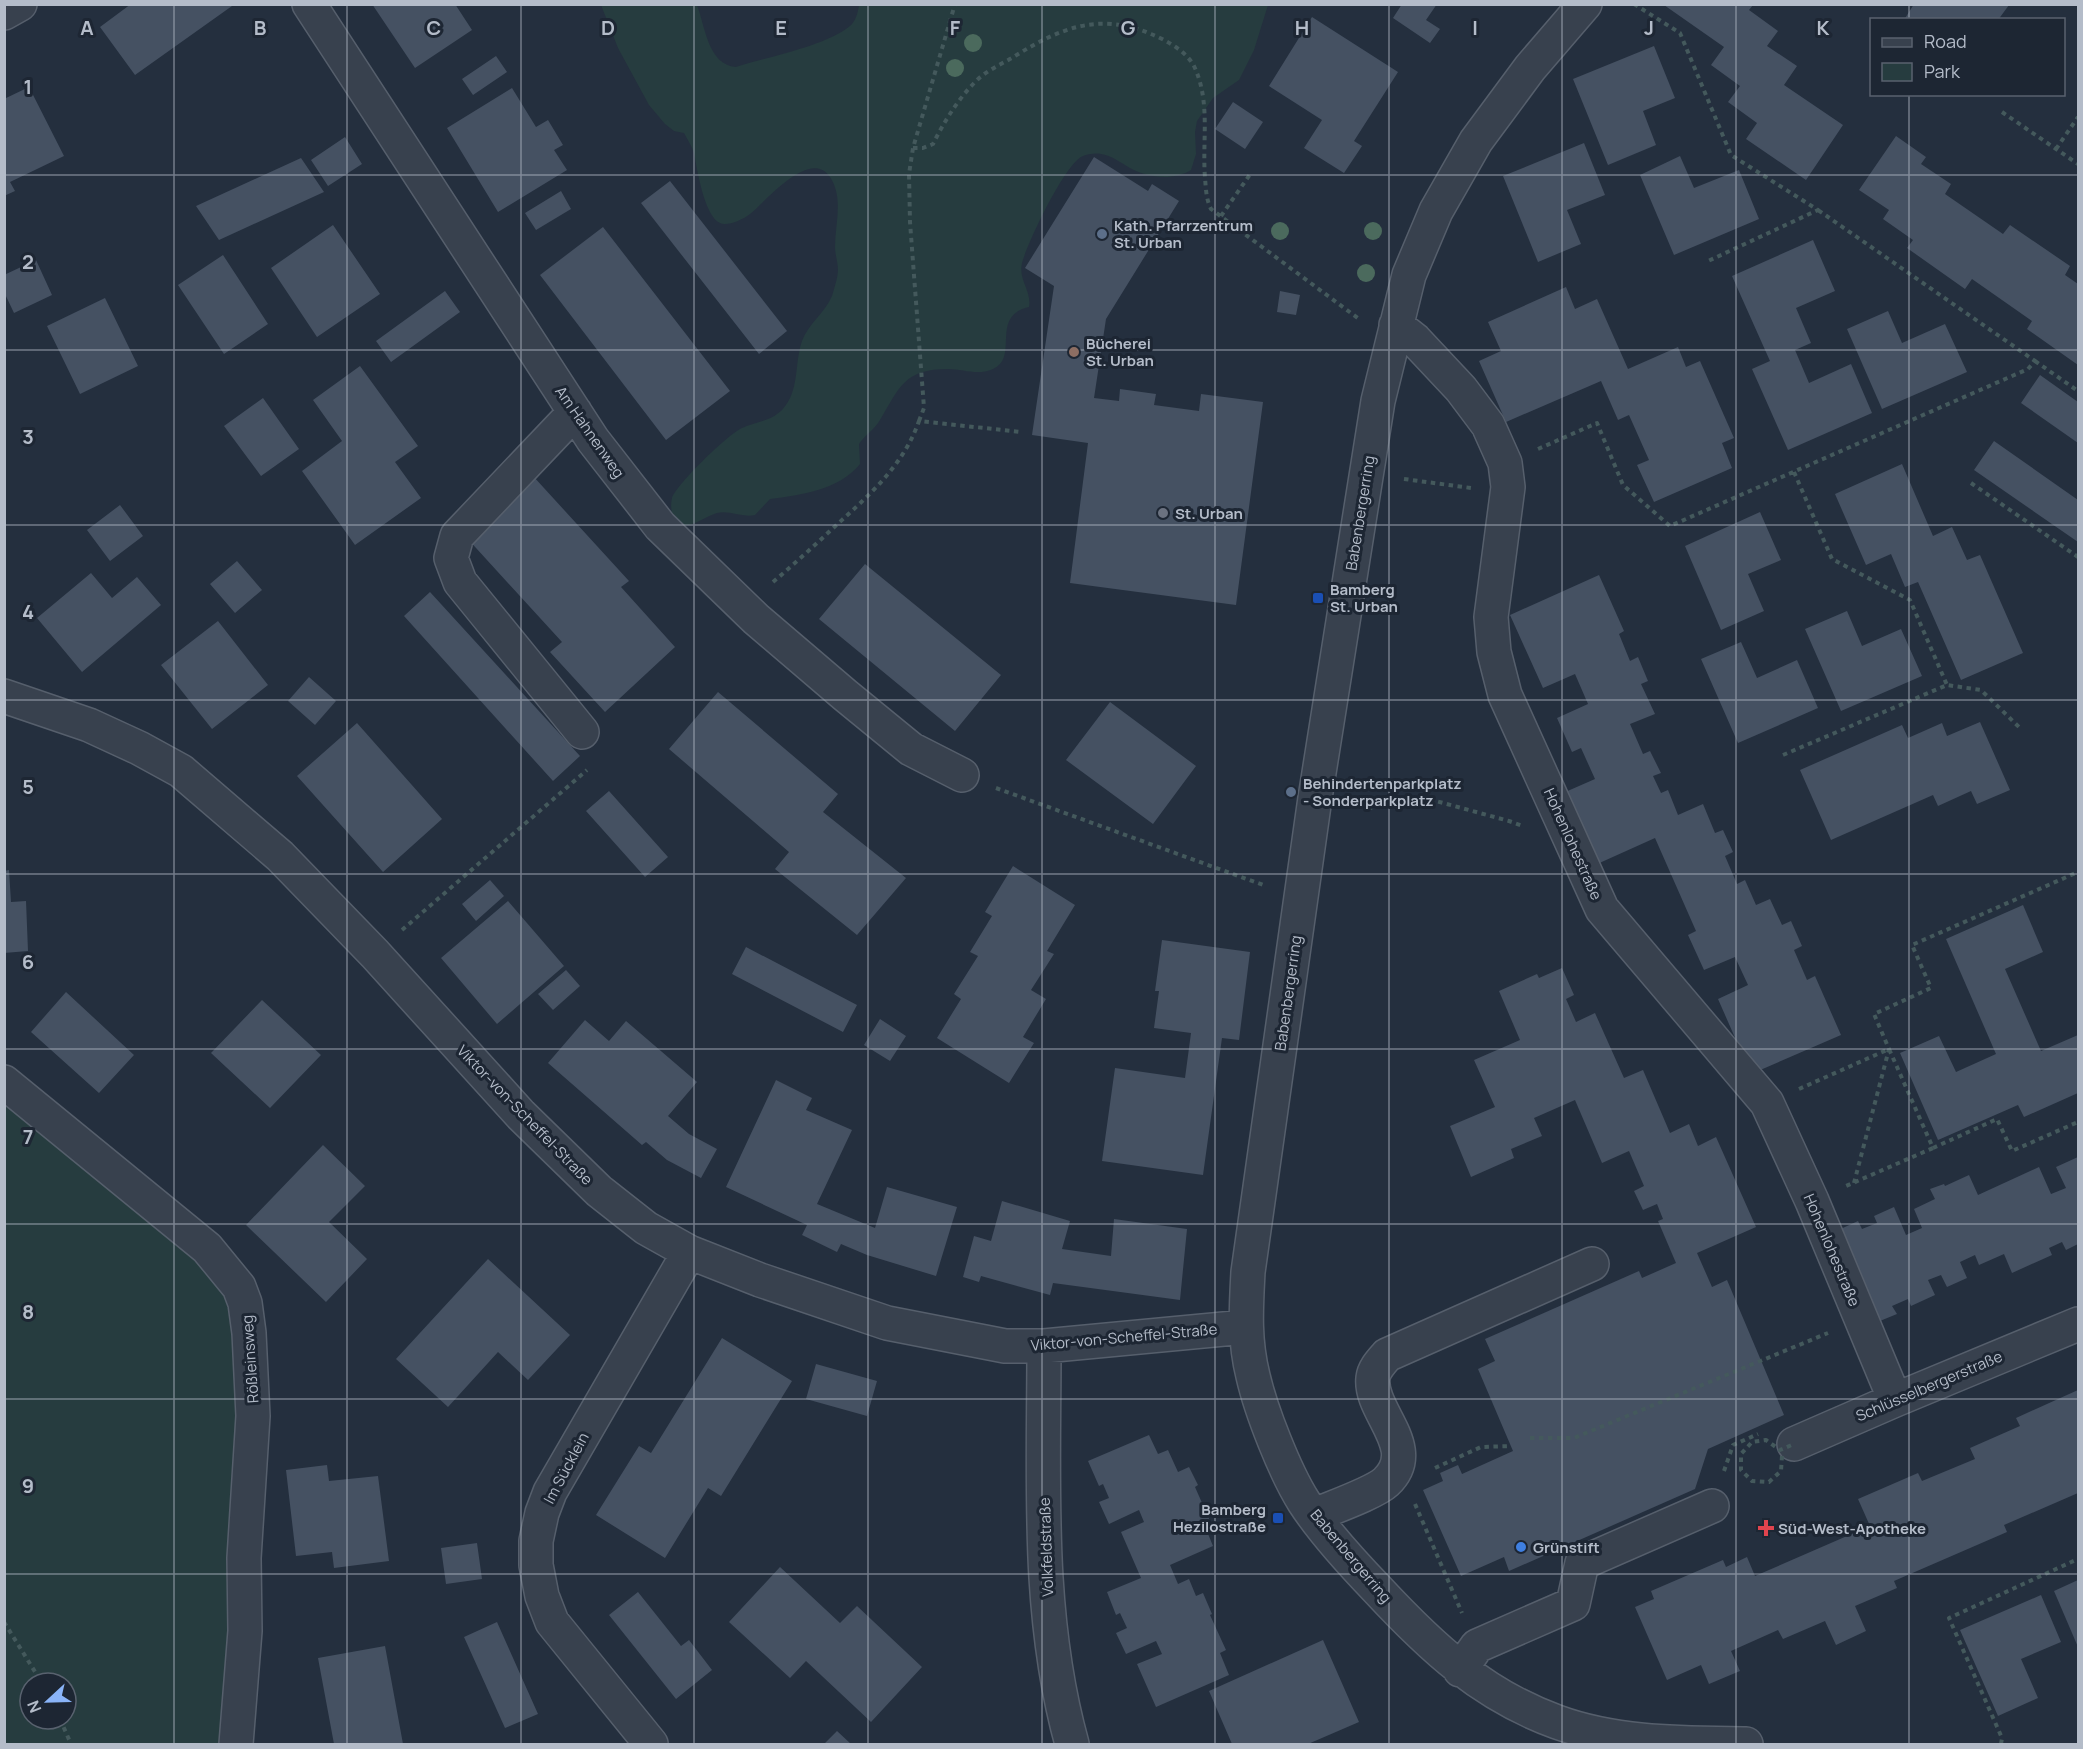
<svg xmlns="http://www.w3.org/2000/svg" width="2083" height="1749" font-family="Manrope,sans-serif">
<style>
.green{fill:#263c3f;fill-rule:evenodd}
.building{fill:#455162}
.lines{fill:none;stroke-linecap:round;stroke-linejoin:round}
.minor-casing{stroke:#565f6c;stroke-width:36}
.path{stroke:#44595c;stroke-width:4;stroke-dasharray:4.5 4.5;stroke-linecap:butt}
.minor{stroke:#38414e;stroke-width:33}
.path-bridge{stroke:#44595c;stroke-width:4;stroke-dasharray:4.5 4.5;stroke-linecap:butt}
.tree{fill:#4b6a5d}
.grid{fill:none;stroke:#b4bcc9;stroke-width:1.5;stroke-opacity:0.55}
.service-dot{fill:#5c6f8a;stroke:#1d2633;stroke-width:2}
.education-dot{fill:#8d6e63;stroke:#1d2633;stroke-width:2}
.worship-dot{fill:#6b7280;stroke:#1d2633;stroke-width:2}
.transit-dot{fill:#1a4fb4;stroke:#1d2633;stroke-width:2}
.health-dot{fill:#e0444e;stroke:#1d2633;stroke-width:2}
.shop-dot{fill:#3f7fe0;stroke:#1d2633;stroke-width:2}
.labels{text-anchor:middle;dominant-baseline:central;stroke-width:6;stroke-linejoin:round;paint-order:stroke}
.poi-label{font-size:15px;font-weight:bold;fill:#b4bcc9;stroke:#1d2633;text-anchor:start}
.street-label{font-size:15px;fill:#b4bcc9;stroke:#1d2633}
.grid-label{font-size:20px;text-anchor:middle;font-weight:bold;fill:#b4bcc9;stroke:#1d2633;stroke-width:6;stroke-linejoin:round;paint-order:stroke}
</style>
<rect width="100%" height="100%" fill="#242f3e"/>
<path class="green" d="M601,5h96c8,21 11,60 39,62 31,-10 90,-21 114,-41 6,-5 8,-14 9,-21h409l-14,45 -15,30 -26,18 -16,23 -2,11 1,22 -5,16c-18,11 -43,8 -61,-2 -9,-5 -19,-13 -29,-14 -5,-1 -14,0 -18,2 -18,7 -56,88 -61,107 -4,17 10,28 7,44 -40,9 -9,50 -36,62 -16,7 -29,0 -45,0 -44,0 -48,18 -68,51 -5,9 -15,15 -21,24l1,20c-21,26 -59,31 -90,35l-15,16c-13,3 -25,-5 -38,-2 -15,4 -29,20 -44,8 -1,-8 -3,-15 -1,-23 5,-14 55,-63 70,-70 14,-6 29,-7 40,-18 18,-19 12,-46 20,-69 6,-17 23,-28 30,-45 2,-7 6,-19 6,-26 0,-8 -3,-15 -3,-23 0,-23 9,-49 -5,-70 -20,-30 -65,25 -80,37 -6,5 -18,10 -25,10 -20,1 -28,-57 -31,-71 -2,-7 -7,-14 -10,-20l-10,-2 -9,-7 -16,-19 -31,-57z
M4,1091l198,164 40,67 -14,422h-223zM30,1683h36v36h-36z"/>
<path class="building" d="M131,4h100l1,2 -97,69 -35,-48z
M372,4h83l17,26 -57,38z
M1402,4h35l-11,16 14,9 -10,14 -37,-25z
M1914,4l13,2 82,-1 -11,15h-94z
M1664,5h89l-4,5 29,21 -11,15 30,20 -13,19 59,40 -37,55 -60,-41 11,-16 -29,-21 12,-16 -29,-21 13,-18z
M1312,17l86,55 -44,69 8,5 -18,27 -40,-25 18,-28 -53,-34z
M1654,46l21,52 -32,13 13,34 -48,20 -35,-86z
M496,56l11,16 -34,23 -11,-16z
M29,87l35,69 -54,26 5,9 -11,5v-97z
M512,88l24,39 12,-7 15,25 -9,5 13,20 -69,42 -51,-84z
M1233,102l30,20 -18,27 -30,-20z
M1896,136l30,21 -5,7 30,20 -6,10 58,40 7,-9 60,41 -5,9 13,9v81l-51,-36 5,-8 -60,-42 -7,10 -58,-41 6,-8 -30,-21 6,-9 -30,-20z
M345,137l17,27 -34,22 -17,-26z
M1584,143l21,52 -38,15 14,34 -43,18 -35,-86z
M1680,156l14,32 45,-18 20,49 -85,36 -34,-80z
M1094,157l54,34 4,-7 27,17 -73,118 -12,79 25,3 1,-12 36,5 -2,11 45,6 2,-17 62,8 -27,203 -166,-22 18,-140 -56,-8 22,-149 -29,-18z
M301,158l23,34 -105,48 -23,-34z
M670,181l117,150 -28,23 -118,-151z
M561,191l10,18 -35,21 -11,-17z
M333,225l47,69 -63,43 -46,-69z
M603,227l127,164 -64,49 -126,-165z
M1813,240l22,51 -39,17 15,35 -16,7 14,33 42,-19 21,49 -84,37 -36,-81 18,-8 -38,-85z
M223,255l45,69 -44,30 -46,-69z
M36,260l16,35 -38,18 -10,-21v-17z
M1566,287l9,22 22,-10 31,70 50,-22 8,20 14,-6 34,77 -12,5 10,25 -78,34 -17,-37 12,-5 -20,-45 -11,5 -17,-39 -95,41 -27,-61 22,-10 -13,-29z
M445,291l15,21 -69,50 -15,-21z
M1280,291l20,4 -4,20 -19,-3z
M105,298l33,68 -58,28 -33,-68z
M1888,311l14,32 43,-19 22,48 -85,37 -35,-80z
M360,366l58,80 -23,16 26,36 -66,47 -53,-74 40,-30 -29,-41z
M2040,375l38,27v41l-57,-40z
M263,398l36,51 -38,27 -37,-50z
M1994,441l84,59v42l-104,-72z
M1902,464l31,72 19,-9 15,33 13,-5 43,98 -62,27 -43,-98 -13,5 -14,-33 -25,11 -31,-71z
M533,476l96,105 -8,6 54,60 -70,65 -55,-60 12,-10 -96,-105z
M120,505l23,31 -33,25 -23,-31z
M1760,512l21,48 -33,14 16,37 -43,19 -36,-84z
M237,561l25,29 -27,23 -25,-29z
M865,564l136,111 -46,56 -136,-112z
M91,573l21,25 25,-21 24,28 -79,67 -45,-54z
M1599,575l25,56 -5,3 11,27 8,-4 10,24 -7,3 14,30 -25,10 13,30 7,-3 11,22 -8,3 8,17 7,-3 10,25 25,-11 12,29 8,-3 10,22 -8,4 12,28 8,-4 11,25 14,-6 12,26 9,-4 11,25 -8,4 13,30 8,-4 26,59 -90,39 -33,-75 30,-14 -13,-28 -31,13 -16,-35 8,-4 -41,-93 -60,27 -32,-72 32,-14 -14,-31 -9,4 -15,-34 31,-14 -13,-30 -32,14 -33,-73z
M430,592l150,164 -27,25 -149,-165z
M1847,611l15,35 39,-17 21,47 -81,35 -36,-82z
M218,621l50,64 -56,44 -51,-64z
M1741,642l16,36 40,-18 21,48 -80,35 -37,-84z
M309,677l27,24 -21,24 -27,-24z
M718,692l120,102 -15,18 83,66 -49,57 -82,-66 14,-17 -120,-103z
M1110,702l86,64 -43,58 -87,-64z
M1980,722l30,68 -33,14 -6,-13 -33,15 -5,-11 -102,45 -31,-70 102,-45 6,13 34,-15 5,13z
M357,723l85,96 -59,53 -86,-96z
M609,791l59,66 -23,20 -59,-66z
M1013,866l62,39 -28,46 7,3 -23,36 15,9 -23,38 11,6 -25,40 -72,-45 24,-39 -7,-5 24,-38 -8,-4 22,-36 -7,-4z
M9,870l2,32 15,-1 2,50 -24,2v-82z
M490,880l14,16 -28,25 -14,-17z
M508,901l56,65 -67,58 -56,-66z
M2023,905l20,47 -38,17 36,82 37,-16v58l-54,24 -6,-12 -80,35 -38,-87 39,-17 17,36 40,-18 -50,-115z
M1162,940l88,12 -11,88 -17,-2 -19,137 -101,-14 13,-93 70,10 6,-45 -37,-5 5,-37h-4z
M746,947l111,58 -14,27 -111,-58z
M1562,968l12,27 -8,4 10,23 19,-9 29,65 19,-8 27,63 19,-9 9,22 18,-9 40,90 -59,26 15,34 15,-7 57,135 -76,34 -13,40 -186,82 -5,-14 -43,19 -38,-86 20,-9 -3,-8 18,-8 4,9 51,-23 -35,-82 17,-8 -10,-22 154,-68 3,7 34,-15 -18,-42 5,-2 -6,-15 -14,6 -9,-19 10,-5 -15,-35 -27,12 -27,-63 -41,18 8,18 -31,13 3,9 -43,19 -21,-51 45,-19 -21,-47 46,-20 -21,-49 38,-17 2,4z
M566,970l14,16 -27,24 -15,-16z
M66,992l68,63 -35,38 -68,-61z
M262,1000l59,55 -51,53 -59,-55z
M880,1019l26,17 -16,25 -26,-16z
M585,1020l24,21 17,-20 71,61 -29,34 21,18 28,15 -16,29 -34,-18 -21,-18 -4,3 -94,-82z
M776,1080l36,18 -6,12 46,20 -35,74 58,24 12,-41 70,20 -21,69 -69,-21 -26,-11 -4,8 -35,-17 5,-10 -81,-38z
M323,1145l42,41 -36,36 38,37 -41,43 -80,-77z
M2078,1157v87l-12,6 -4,-8 -13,6 3,7 -40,18 -8,-19 -25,11 -4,-10 -15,7 7,16 -20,9 -6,-12 -13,5 7,15 -24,11 -3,-7 -16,7 5,8 -22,9 -41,-91 24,-11 4,8 15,-6 -3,-7 20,-9 12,28 16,-7 -8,-19 21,-10 -5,-10 14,-5 1,2 24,-11 9,20 61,-28 12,27 15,-6 -10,-21z
M1002,1201l68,20 -8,28 49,7 3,-37 73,10 -7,71 -127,-17 -3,12 -69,-19 -2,6 -16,-5 11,-41 17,5z
M488,1259l82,76 -42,45 -30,-28 -50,55 -52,-48z
M722,1338l70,43 -71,115 -13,-8 -43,70 -69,-43 43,-69 12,7z
M816,1364l61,17 -10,35 -61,-17z
M2078,1390v103l-74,32 3,7 -113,49 3,7 -42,18 11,25 -30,14 -11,-24 -42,18 -5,-9 -47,21 9,20 -31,13 -8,-19 -34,15 -32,-73 19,-8 -3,-8 72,-31 3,7 21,-10 8,19 115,-50 -12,-27 60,-26 4,8 53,-22 -5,-11 50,-22 -4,-8z
M1149,1435l9,19 10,-4 10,22 11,-5 9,18 -3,2 15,34 -6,3 9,22 -43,19 8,19 11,-5 7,17 7,-3 9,21 -2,1 16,35 -6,3 9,22 -73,32 -19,-43 25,-10 -6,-13 -30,13 -10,-21 11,-5 -7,-15 -4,2 -9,-23 34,-14 -20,-46 23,-10 -5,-12 -30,14 -10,-22 10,-4 -6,-14 -4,2 -11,-25z
M327,1465l2,16 49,-5 11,85 -55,7 -2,-16 -36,4 -10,-86z
M477,1543l5,36 -36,5 -5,-36z
M780,1567l60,56 17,-17 65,61 -51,55 -65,-61 -16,17 -61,-56z
M2078,1580v67l-24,-56z
M638,1592l43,54 8,-6 23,30 -36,29 -67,-84z
M2041,1595l20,47 -40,17 17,39 -40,18 -38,-86z
M497,1622l41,92 -33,14 -41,-91z
M1323,1640l36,82 -51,22h-76l-23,-53z
M385,1646l18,98h-69l-16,-86z
M837,1731l14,13h-27z"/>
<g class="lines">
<defs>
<path id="minor" d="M309,4l284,436 67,86 96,93 89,76 66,54 51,26
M1585,4l-55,64 -54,73 -40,70 -27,64 -31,126 -63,397 -67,474c-2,37 -4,68 5,104 8,35 32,96 51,126 20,31 48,61 73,87 54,58 105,106 180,133 60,22 126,21 189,22
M4,13l16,-9
M1396,325l19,15 46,49 27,36 17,38 3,24 -17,130 3,35 11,43 97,214 165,194 45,98 83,199
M575,412l-118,124 -6,22 9,24 122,150
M4,696l85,29 50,23 42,23 99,85 95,98 146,161 78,76 47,37 43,24 71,28 127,43 118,23h39l201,-19
M4,1082l203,166 32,39 6,16 4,30 4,83 -9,142 1,73 -9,113
M1044,1346c0,134 -8,269 28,398
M1794,1444l101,-44 183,-76
M1315,1515c16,-7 59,-22 71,-33 36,-34 -17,-70 -13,-104 1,-9 8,-16 14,-23l205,-91
M1460,1670l17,-24 96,-42 9,-41 130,-57
M651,1744l-99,-122 -10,-26 -6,-31v-24l6,-28 8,-21 139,-240"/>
</defs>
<use href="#minor" class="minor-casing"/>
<path class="path" d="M1634,4l46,29 51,122 87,55 -112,52
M2002,112l76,52
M913,148h10l10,-4c11,-22 25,-45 43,-63 11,-11 26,-17 39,-25 45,-28 84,-44 136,-22 15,6 35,17 43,32 17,36 8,74 11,112 1,11 1,21 6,31l148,110
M2056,149l22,-32
M1221,216l30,-43
M2035,361l43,30
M919,421l5,-13 -14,-186 -1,-48 4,-26 42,-144
M1538,449l59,-26 26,62 47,41 358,-157 7,-8 -217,-151
M1794,472l38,87 78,41 37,85
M1404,479l67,9
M1971,483l107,74
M773,582c20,-17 39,-34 58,-52 35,-32 72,-63 88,-109l102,11
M1783,755l164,-70 34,5 39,38
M996,788l270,98
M1350,804l20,4 38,-10 28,3 73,20 14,5
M402,930l185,-160
M1799,1089l90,-40 44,99 -87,38
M1933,1148l64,-29 15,32 66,-29
M1854,1183l35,-134 -15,-35 57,-26 -19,-43 166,-73
M1530,1438h44l254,-105
M1435,1468l46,-21 30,-1
M1724,1471l9,-26 25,-11
M1415,1504l47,109
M4,1622l38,61
M60,1719l11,25
M2001,1744l1,-6 -53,-120 129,-59"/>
<use href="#minor" class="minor"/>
<path class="path-bridge" d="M1782,1456l-1,15 -12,11 -17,-1 -11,-11v-16l11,-12 14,-2 14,10 14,-6"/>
</g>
<g class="tree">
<circle cx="973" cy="43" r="9"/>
<circle cx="955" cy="68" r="9"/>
<circle cx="1280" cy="231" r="9"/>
<circle cx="1373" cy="231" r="9"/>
<circle cx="1366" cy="273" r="9"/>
</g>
<path class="grid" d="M174,4v1740M347,4v1740M521,4v1740M694,4v1740M868,4v1740M1042,4v1740M1215,4v1740M1389,4v1740M1562,4v1740M1736,4v1740M1909,4v16M1909,94v1650M4,175h2074M4,350h2074M4,525h2074M4,700h2074M4,874h2074M4,1049h2074M4,1224h2074M4,1399h2074M4,1574h2074"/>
<g class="service-dot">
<circle cx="1102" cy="234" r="6"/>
<circle cx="1291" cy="792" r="6"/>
</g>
<circle class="education-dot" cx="1074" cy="352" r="6"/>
<circle class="worship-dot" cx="1163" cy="513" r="6"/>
<g class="transit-dot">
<rect x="1312" y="592" width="12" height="12" rx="3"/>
<rect x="1272" y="1512" width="12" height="12" rx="3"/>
</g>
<path class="health-dot" d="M1763 1519h6v6h6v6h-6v6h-6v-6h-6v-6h6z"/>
<circle class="shop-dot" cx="1521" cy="1547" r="6"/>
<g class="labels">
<g class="poi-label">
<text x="1114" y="225">Kath. Pfarrzentrum<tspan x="1114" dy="17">St. Urban</tspan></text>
<text x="1086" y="343">Bücherei<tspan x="1086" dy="17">St. Urban</tspan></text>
<text x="1175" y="513">St. Urban</text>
<text x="1330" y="589">Bamberg<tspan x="1330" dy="17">St. Urban</tspan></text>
<text x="1303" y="783">Behindertenparkplatz<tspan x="1303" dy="17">- Sonderparkplatz</tspan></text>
<text x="1266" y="1509" text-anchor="end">Bamberg<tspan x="1266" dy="17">Hezilostraße</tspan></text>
<text x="1778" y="1528">Süd-West-Apotheke</text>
<text x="1533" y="1547">Grünstift</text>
</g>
<g class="street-label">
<text transform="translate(590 432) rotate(55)">Am Hahnenweg</text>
<text transform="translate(1360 513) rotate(-81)">Babenbergerring</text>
<text transform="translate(1573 844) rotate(66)">Hohenlohestraße</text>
<text transform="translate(1288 993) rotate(-82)">Babenbergerring</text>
<text transform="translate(525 1115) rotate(46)">Viktor-von-Scheffel-Straße</text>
<text transform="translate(1832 1250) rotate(67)">Hohenlohestraße</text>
<text transform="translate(1124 1337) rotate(-5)">Viktor-von-Scheffel-Straße</text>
<text transform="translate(250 1359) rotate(-94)">Rößleinsweg</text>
<text transform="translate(1929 1386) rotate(-23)">Schlüsselbergerstraße</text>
<text transform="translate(566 1468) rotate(-62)">Im Sücklein</text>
<text transform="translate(1046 1547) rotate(-92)">Volkfeldstraße</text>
<text transform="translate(1351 1556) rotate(50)">Babenbergerring</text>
</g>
</g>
<g class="grid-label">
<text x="87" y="35">A</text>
<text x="260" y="35">B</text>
<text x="434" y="35">C</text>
<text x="608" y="35">D</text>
<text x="781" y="35">E</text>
<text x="955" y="35">F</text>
<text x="1128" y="35">G</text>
<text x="1302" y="35">H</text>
<text x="1475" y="35">I</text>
<text x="1649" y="35">J</text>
<text x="1823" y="35">K</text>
<text x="28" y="94">1</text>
<text x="28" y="269">2</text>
<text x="28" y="444">3</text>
<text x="28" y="619">4</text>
<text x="28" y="794">5</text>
<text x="28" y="969">6</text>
<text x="28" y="1144">7</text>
<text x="28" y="1319">8</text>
<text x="28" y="1493">9</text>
</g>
<rect width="2083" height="1749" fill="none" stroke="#b4bcc9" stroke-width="12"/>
<rect x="1870" y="18" width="195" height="78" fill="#1d2633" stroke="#59626f" stroke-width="1.5"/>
<rect x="1882" y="38" width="30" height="9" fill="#38414e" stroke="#59626f" stroke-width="1.5"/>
<text x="1924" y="48" font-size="18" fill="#b4bcc9">Road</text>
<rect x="1882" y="63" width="30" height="18" fill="#263c3f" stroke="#59626f" stroke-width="1.5"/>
<text x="1924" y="78" font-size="18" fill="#b4bcc9">Park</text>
<g transform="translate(48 1701) rotate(248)"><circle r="28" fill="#1d2633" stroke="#59626f" stroke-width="1.5"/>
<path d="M0-4.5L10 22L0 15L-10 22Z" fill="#8ab4f8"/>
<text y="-9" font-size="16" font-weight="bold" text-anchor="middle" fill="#b4bcc9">N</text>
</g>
</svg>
